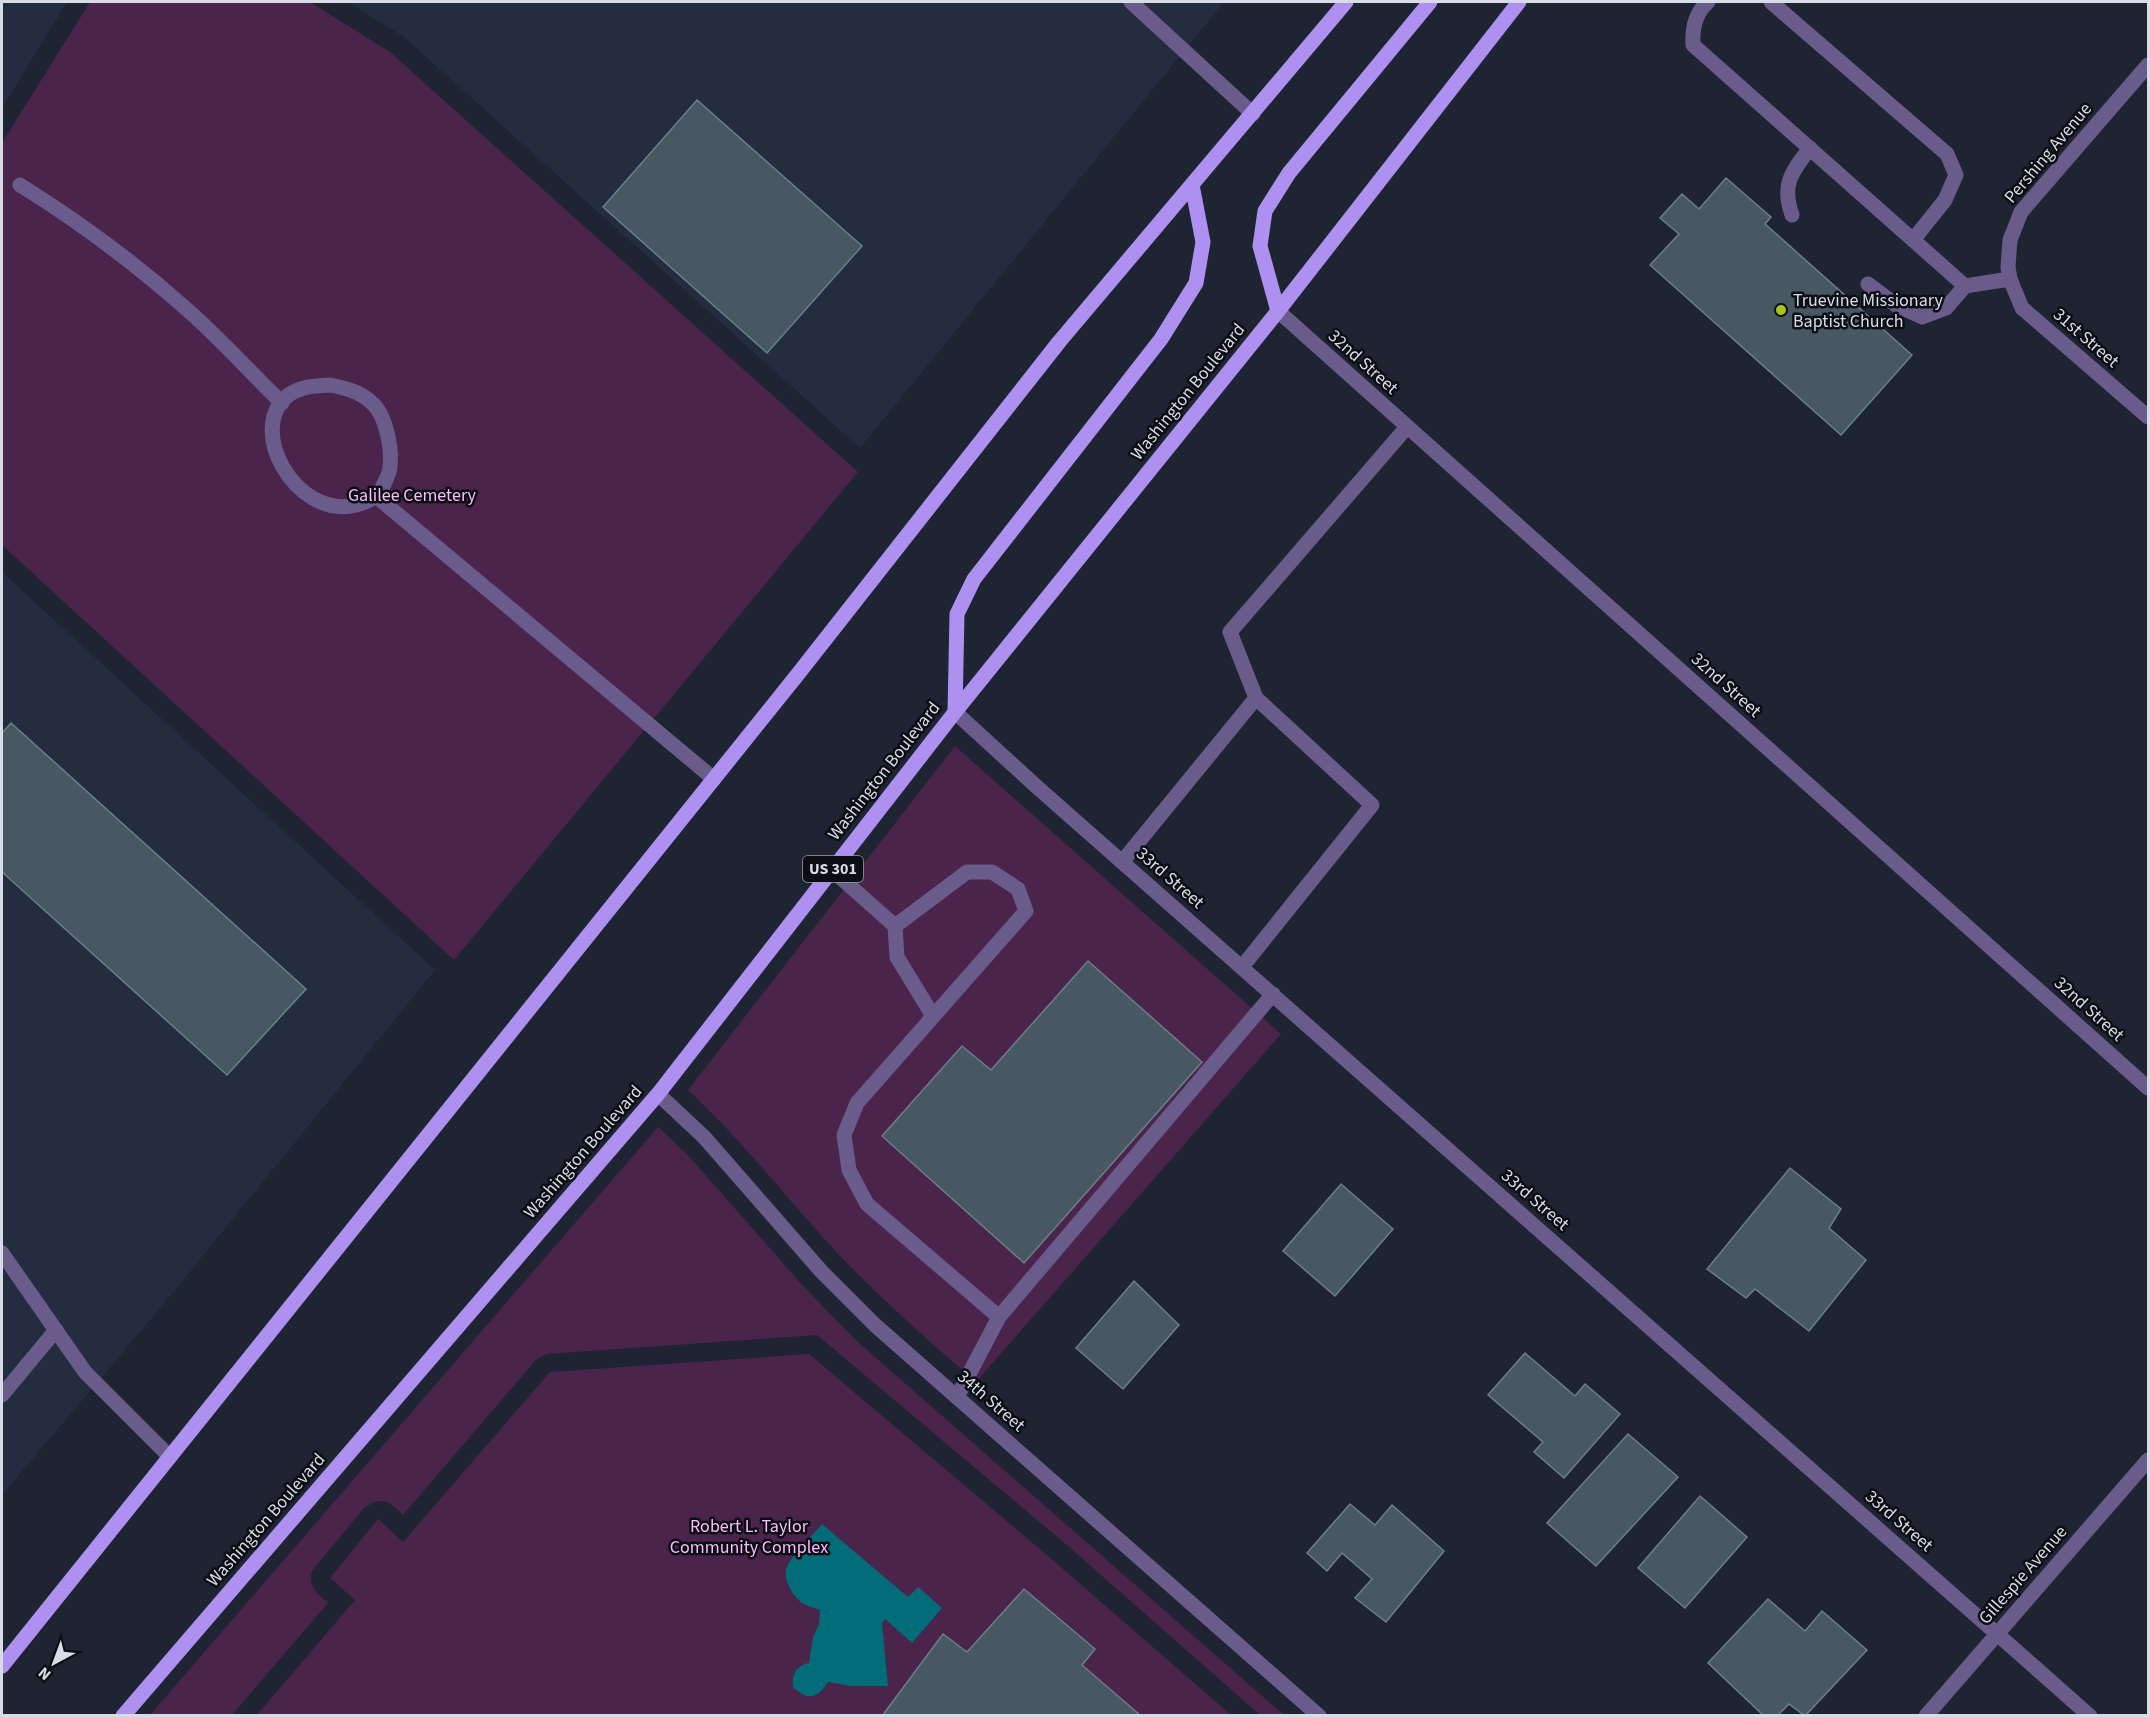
<svg xmlns="http://www.w3.org/2000/svg" width="2150" height="1717" font-family="'Source Sans 3',sans-serif">
<style>
.built{fill:#242c40}
.green{fill:#4b244c}
.water{fill:#026c78}
.building{fill:#475863;stroke:#6c7e8a;stroke-width:1.5}
.lines{fill:none;stroke-linecap:round;stroke-linejoin:round}
.lane{stroke:#695b8a;stroke-width:15}
.street{stroke:#695b8a;stroke-width:15}
.primary{stroke:#ae90f1;stroke-width:15}
.poi-dot{fill:#abc614;stroke:#0b0e14;stroke-width:2}
.labels{text-anchor:middle;dominant-baseline:central;stroke-width:5;stroke-linejoin:round;paint-order:stroke}
.shield{fill:#0b0e14;stroke:#9a9ea7;stroke-width:1.5}
.shield-label{font-size:16px;font-weight:bold;fill:#d8dce6}
.street-label{font-size:18px;fill:#d8dce6;stroke:#0b0e14}
.poi-label{font-size:18px;fill:#d8dce6;stroke:#0b0e14;text-anchor:start}
.park-label{font-size:18px;fill:#fcbdfb;stroke:#0b0e14}
</style>
<rect width="100%" height="100%" fill="#1e2432"/>
<path class="built" d="M2,2h65l-65,106z
M348,2h876l-364,446 -456,-411z
M2,572l433,398 -273,336 -160,189z"/>
<path class="green" d="M90,2h220l80,50 468,420 -404,488 -452,-415v-402z
M955,746l326,288 -305,348c-47,-41 -94,-82 -137,-127 -51,-55 -96,-114 -151,-165z
M658,1127l29,27 117,133 55,56 425,372h-24l-192,-169 -251,-211 -271,19 -10,6 -133,155c-15,-15 -21,-19 -39,-7l-52,63c-4,16 5,22 16,32l-96,112h-82z
M809,1354l245,207 177,154 -975,1 99,-116 -25,-22 48,-59 25,23 147,-170z"/>
<path class="water" d="M822,1524l86,73 10,-10 24,21 -30,35 -27,-24 -3,4 6,63h-37l-23,-4c-11,17 -20,19 -35,5 -1,-14 3,-21 16,-24l4,-26 6,-13 1,-14c-5,-2 -13,-4 -18,-7 -9,-7 -18,-22 -16,-33 3,-13 27,-35 36,-46z"/>
<path class="building" d="M697,100l165,146 -95,107 -164,-146z
M1726,178l45,39 -6,7 147,131 -71,80 -191,-170 29,-31 -19,-16 22,-24 17,15z
M11,723l295,266 -79,86 -225,-203v-139z
M1088,961l114,101 -178,201 -142,-127 80,-90 29,24z
M1790,1168l51,41 -12,19 37,32 -57,71 -54,-42 -9,9 -39,-29z
M1341,1184l52,45 -58,67 -52,-45z
M1134,1281l45,44 -56,64 -47,-41z
M1525,1353l50,43 10,-12 35,30 -56,64 -30,-26 9,-10 -55,-47z
M1628,1434l50,43 -82,89 -49,-43z
M1700,1496l47,41 -62,71 -47,-40z
M1350,1504l25,21 17,-20 52,46 -58,71 -31,-24 17,-19 -30,-26 -15,18 -20,-18z
M1024,1589l71,60 -13,16 59,51h-259l61,-82 24,18z
M1768,1599l37,32 17,-20 45,39 -62,66 -16,-12 -12,12h-13l-56,-53z"/>
<g class="lines">
<path class="lane" d="M1131,2l122,112
M1708,2c-13,11 -16,27 -15,43l272,241 45,-7
M1771,2l176,152 9,21 -11,25 -32,40
M20,185c58,36 112,76 163,121 35,30 66,65 99,97
M1792,215c-11,-31 0,-43 18,-67
M1868,284l28,21 26,12 24,-9 19,-22
M330,385c15,3 29,6 41,17 15,12 21,46 19,65 0,6 -5,15 -8,21 -5,10 -15,14 -26,17 -61,15 -112,-79 -66,-111 12,-8 26,-8 40,-9z
M377,497l337,282
M1256,698l-26,-66 177,-205
M1122,862l134,-164 116,107 -130,162
M832,870l63,56
M933,1016l-36,-59 -2,-31 72,-54h25l26,17 8,22 -169,192 -13,32 5,35 18,34 132,113
M2,1253l83,119 85,85
M2,1395l54,-65
M957,1397l42,-80 274,-323"/>
<path class="street" d="M2148,65l-127,147 -11,28 -2,27 2,12 12,29 126,109
M1278,311l870,777
M955,712l82,75 1053,929
M658,1094l46,43 117,134 54,54 444,391
M1926,1716l222,-256"/>
<path class="primary" d="M1278,311l-18,-65 5,-35 24,-38 141,-171
M955,712l2,-98 17,-35 187,-240 35,-56 7,-41 -11,-57
M2,1666l796,-992 261,-332 287,-340
M123,1716l535,-622 297,-382 323,-401 241,-309"/>
</g>
<circle class="poi-dot" cx="1781" cy="310" r="6"/>
<g class="labels">
<rect class="shield" x="803" y="856" width="60" height="26" rx="4.5"/>
<g class="shield-label">
<text x="833" y="869">US 301</text>
</g>
<g class="street-label">
<text transform="translate(2048 153) rotate(-50)">Pershing Avenue</text>
<text transform="translate(2086 338) rotate(41)">31st Street</text>
<text transform="translate(1363 362) rotate(42)">32nd Street</text>
<text transform="translate(1188 392) rotate(-51)">Washington Boulevard</text>
<text transform="translate(1726 685) rotate(42)">32nd Street</text>
<text transform="translate(884 771) rotate(-52)">Washington Boulevard</text>
<text transform="translate(1170 878) rotate(41)">33rd Street</text>
<text transform="translate(2089 1009) rotate(42)">32nd Street</text>
<text transform="translate(583 1152) rotate(-49)">Washington Boulevard</text>
<text transform="translate(1535 1200) rotate(41)">33rd Street</text>
<text transform="translate(991 1401) rotate(41)">34th Street</text>
<text transform="translate(266 1520) rotate(-49)">Washington Boulevard</text>
<text transform="translate(1899 1521) rotate(41)">33rd Street</text>
<text transform="translate(2023 1575) rotate(-49)">Gillespie Avenue</text>
</g>
<g class="poi-label">
<text x="1793" y="300">Truevine Missionary<tspan x="1793" dy="21">Baptist Church</tspan></text>
</g>
<g class="park-label">
<text x="412" y="495">Galilee Cemetery</text>
<text x="749" y="1526">Robert L. Taylor<tspan x="749" dy="21">Community Complex</tspan></text>
</g>
</g>
<rect width="2150" height="1717" fill="none" stroke="#d8dce6" stroke-width="6"/>
<g transform="translate(54 1663) rotate(221)" stroke="#0b0e14" stroke-width="4.5" paint-order="stroke">
<path d="M0-4.5L10 22L0 15L-10 22Z" fill="#d8dce6"/>
<text y="-9" font-size="16" font-weight="bold" text-anchor="middle" fill="#d8dce6">N</text>
</g>
</svg>
